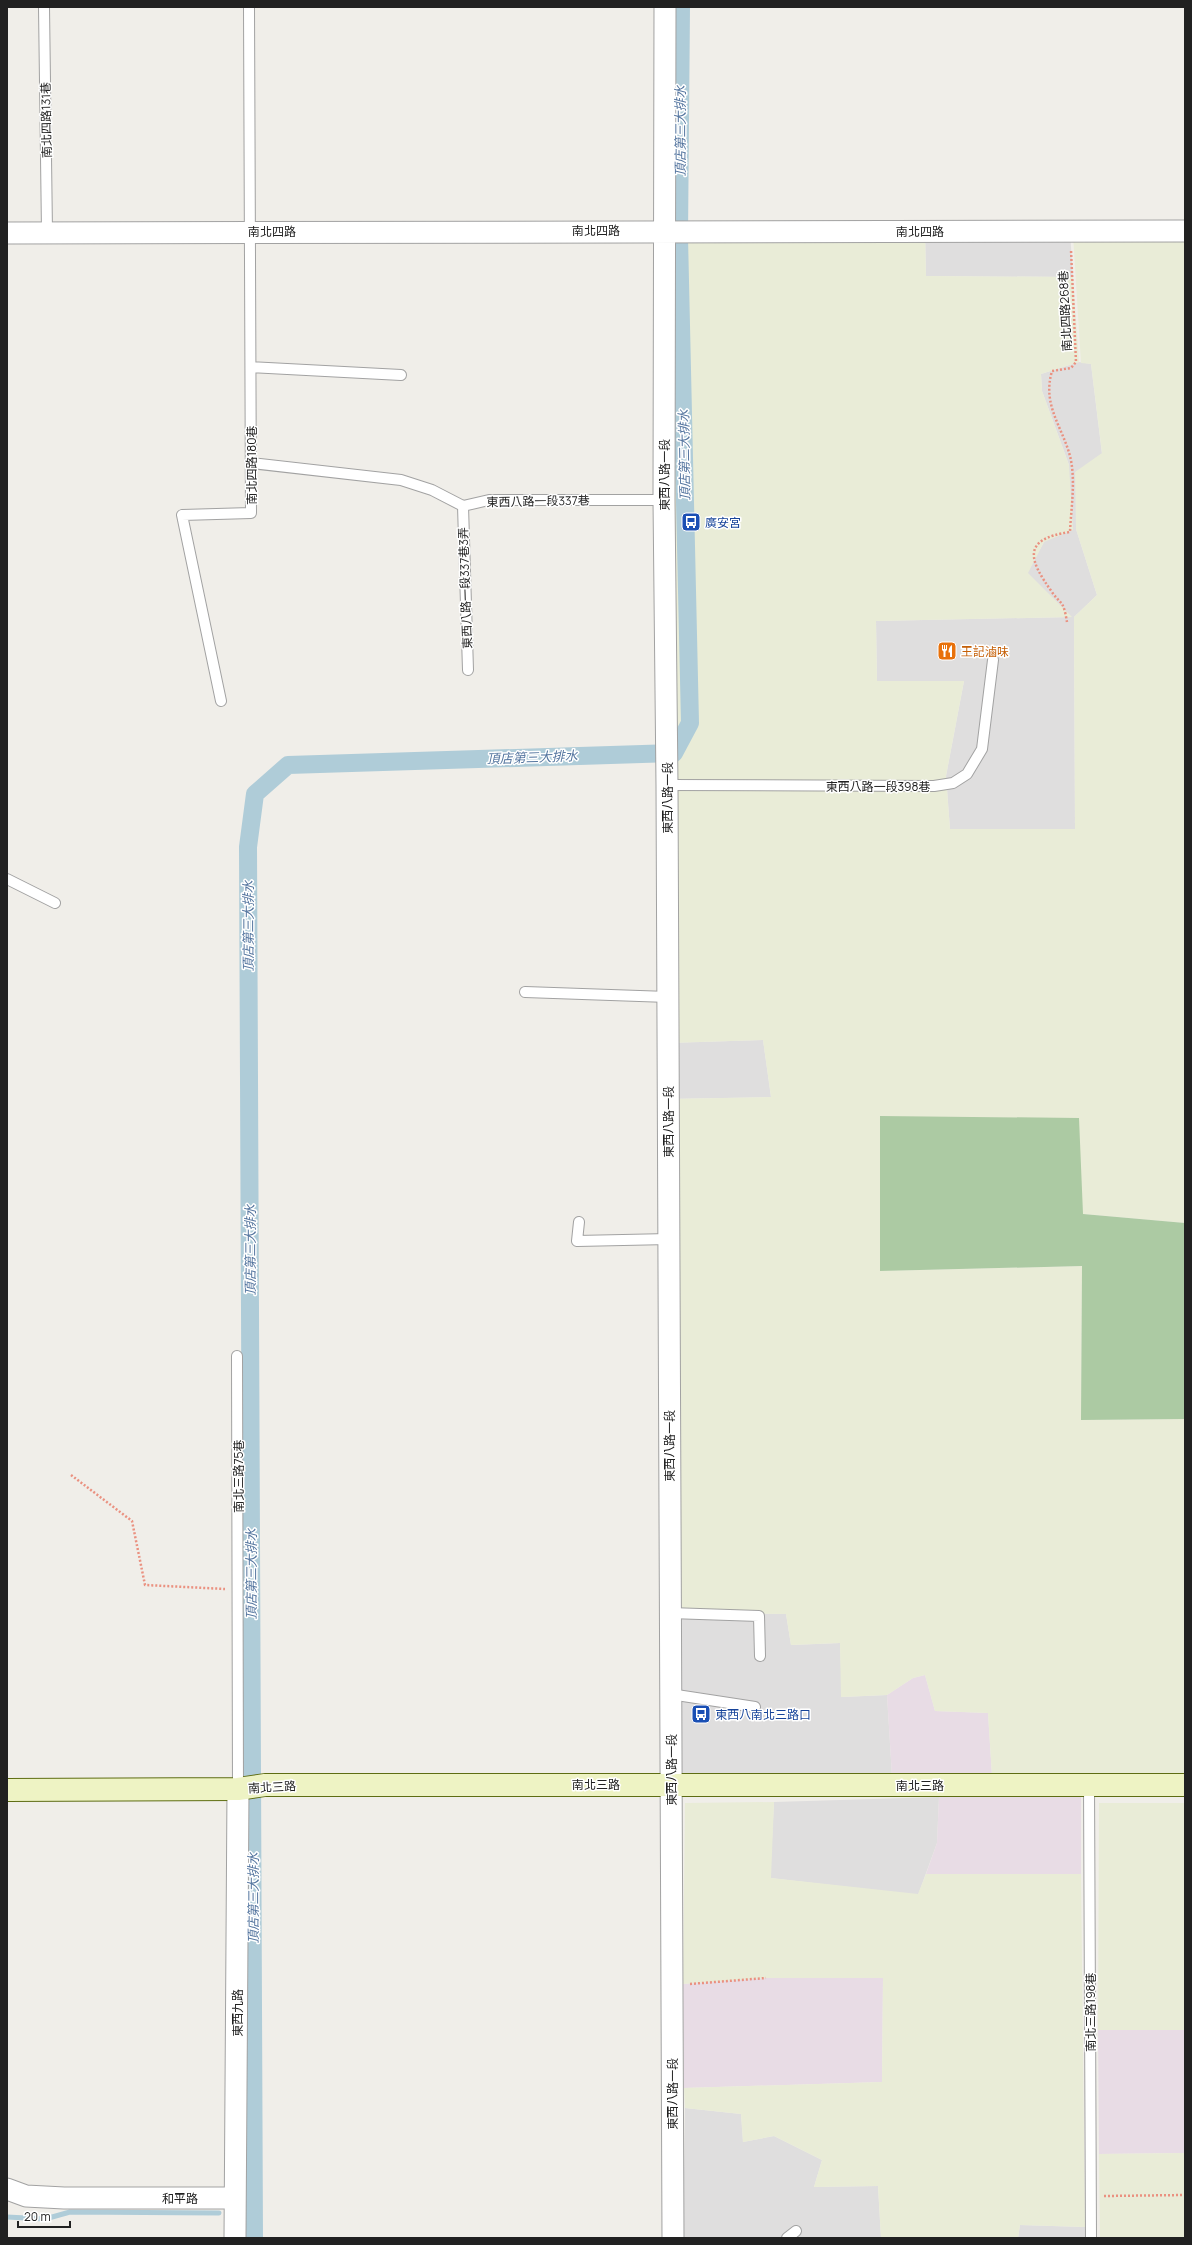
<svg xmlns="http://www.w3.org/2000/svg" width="1192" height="2245" font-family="Manrope,'Noto Sans TC',sans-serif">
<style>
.residential{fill:#dfdede}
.industrial{fill:#e8dce5}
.farmland{fill:#e9ecd7}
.forest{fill:#accaa3}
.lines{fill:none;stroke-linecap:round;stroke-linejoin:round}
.stream{stroke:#afccd8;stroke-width:5}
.canal{stroke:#afccd8;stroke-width:18}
.lane-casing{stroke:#a2a2a2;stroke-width:12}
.street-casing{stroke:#a2a2a2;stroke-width:23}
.secondary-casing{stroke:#5e6d13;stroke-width:24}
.path{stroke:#ea9180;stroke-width:2.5;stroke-dasharray:2 2;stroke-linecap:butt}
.lane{stroke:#fff;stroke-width:10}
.street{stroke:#fff;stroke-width:21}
.secondary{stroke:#eef3c4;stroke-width:22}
.labels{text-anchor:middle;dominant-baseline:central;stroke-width:3;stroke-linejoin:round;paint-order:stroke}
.street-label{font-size:12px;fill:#212121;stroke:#fff}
.transit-label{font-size:12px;fill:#164399;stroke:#fff;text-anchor:start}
.food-label{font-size:12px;fill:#c56008;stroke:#fff;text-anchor:start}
.water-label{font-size:13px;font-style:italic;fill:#54759f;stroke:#fff}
</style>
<rect width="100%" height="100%" fill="#f0eee9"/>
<path class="residential" d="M925,232h145l3,45 -147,-1z
M1079,362l12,2 11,90 -26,75 21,66 -23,22 1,212h-125l-4,-53 18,-95h-87l-1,-60 195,-4 -44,-44 17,-31 25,-77 -27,-74 -1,-17z
M763,1040l8,57 -103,2v-56z
M670,1613l116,1 5,31 49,-2 2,54 45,-2 5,81h-223z
M939,1797l-2,46 -19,52 -148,-17 4,-76z
M685,2108l56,6 2,28 31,-6 48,24 -8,27 64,-1 3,52h-198z
M1020,2225l65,2v11h-67z"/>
<path class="industrial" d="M925,1675l10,36 53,2 4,63h-100l-5,-81 26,-17z
M1081,1794v80h-155l11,-31 2,-46z
M766,1978h117l-1,104 -198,6 -1,-104z
M1098,2030h87v123l-86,1z"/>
<path class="farmland" d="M665,230l260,1 1,45 147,1 6,85 -38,12 1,17 27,74 4,65 -29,12 -16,31 44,44 -196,4 1,60h87l-18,95 4,53h125l-1,-212 23,-22 -21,-66 -1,-57 27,-19 -11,-89 -10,-1 -8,-128 112,2v986l-102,-9 -203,-98v155l202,-5 -1,154 103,-1 1,356 -193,1 -4,-63 -53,-2 -10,-36 -12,3 -26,17 -46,2 -1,-54 -49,2 -5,-31 -116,-1 -2,-514 103,-2 -8,-57 -95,3z
M774,1802l-3,76 147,16 8,-20h155l4,353 -65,-2 -2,13h-137l-3,-52 -64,1 8,-27 -48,-24 -31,6 -2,-28 -56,-6 -1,-20 198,-6 1,-104h-117l-83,6 2,-181z
M1099,1803h86v227h-87z
M1185,2153v85h-85l-1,-84z"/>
<path class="forest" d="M880,1116l199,2 4,96 102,9v196l-104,1 1,-154 -202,5z"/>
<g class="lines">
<path class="stream" d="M7,2217l38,2 25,-7 149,1"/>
<path class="canal" d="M254,2238l-6,-1391 7,-53 33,-29 386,-12 16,-30 -11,-486 2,-230"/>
<defs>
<path id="lane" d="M44,7l3,225
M251,367l150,8
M251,463l150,17 31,10 31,16 26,-6h175
M463,506l5,164
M221,701l-39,-186 69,-2 -2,-506
M667,785l267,1 19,-3 14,-9 15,-25 11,-89
M7,879l48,24
M525,992l143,5
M579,1222l-2,19 92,-2
M237,1356l1,433
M670,1613l89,3 1,40
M670,1694l85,13
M1089,1785l2,453
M787,2238l9,-7"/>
<path id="street" d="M665,7l-1,493 3,285 6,1453
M7,233l1178,-2
M7,2189l19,7 38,2h171
M235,2238l3,-449"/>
<path id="secondary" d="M7,1790l231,-1 27,-4h920"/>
</defs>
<use href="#lane" class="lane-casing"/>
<use href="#street" class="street-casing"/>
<use href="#secondary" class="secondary-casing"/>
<path class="path" d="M1067,622c-1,-5 -2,-13 -5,-18 -3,-4 -7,-7 -10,-12 -23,-32 -31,-53 18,-60 1,-24 6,-52 0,-76 -8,-30 -28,-51 -18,-85l19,-3 5,-6 -5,-112
M71,1475l61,46 13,64 80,4
M690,1984l76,-6
M1104,2196l81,-1"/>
<use href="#lane" class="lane"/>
<use href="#street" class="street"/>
<use href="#secondary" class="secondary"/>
</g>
<defs>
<symbol id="bus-square" viewBox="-11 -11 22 22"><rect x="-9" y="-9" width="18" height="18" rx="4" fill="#1a4fb4" stroke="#fff"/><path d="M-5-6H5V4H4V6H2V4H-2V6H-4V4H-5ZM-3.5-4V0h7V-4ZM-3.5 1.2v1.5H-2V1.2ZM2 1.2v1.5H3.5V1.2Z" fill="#fff"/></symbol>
<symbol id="restaurant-square" viewBox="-11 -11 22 22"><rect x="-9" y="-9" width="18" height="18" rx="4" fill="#e8710a" stroke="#fff"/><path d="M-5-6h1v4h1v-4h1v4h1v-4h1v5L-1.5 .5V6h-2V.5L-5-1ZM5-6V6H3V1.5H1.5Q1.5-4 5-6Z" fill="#fff"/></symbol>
</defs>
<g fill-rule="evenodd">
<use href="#bus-square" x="680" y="511" width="22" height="22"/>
<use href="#restaurant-square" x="936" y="640" width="22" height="22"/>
<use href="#bus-square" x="690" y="1703" width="22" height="22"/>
</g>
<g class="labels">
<g class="street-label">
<text transform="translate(46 120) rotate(-91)">南北四路131巷</text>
<text x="596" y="230">南北四路</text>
<text x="272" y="231">南北四路</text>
<text x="920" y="231">南北四路</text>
<text transform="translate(1065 311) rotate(-93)">南北四路268巷</text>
<text transform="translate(251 465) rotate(-90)">南北四路180巷</text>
<text transform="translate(664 475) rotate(-90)">東西八路一段</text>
<text transform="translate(538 501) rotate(-1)">東西八路一段337巷</text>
<text transform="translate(465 588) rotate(-92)">東西八路一段337巷3弄</text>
<text x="878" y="786">東西八路一段398巷</text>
<text transform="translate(667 798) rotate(-90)">東西八路一段</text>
<text transform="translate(668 1122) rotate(-90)">東西八路一段</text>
<text transform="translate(669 1446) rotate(-90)">東西八路一段</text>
<text transform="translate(238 1476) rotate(-90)">南北三路75巷</text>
<text transform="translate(671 1770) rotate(-90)">東西八路一段</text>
<text x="596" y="1784">南北三路</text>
<text x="920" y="1785">南北三路</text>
<text transform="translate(272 1787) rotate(-3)">南北三路</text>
<text transform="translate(1090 2012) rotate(-90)">南北三路198巷</text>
<text transform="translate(237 2013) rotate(-90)">東西九路</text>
<text transform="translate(672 2094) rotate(-90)">東西八路一段</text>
<text x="180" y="2198">和平路</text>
</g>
<g class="transit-label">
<text x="705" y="522">廣安宮</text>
<text x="715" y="1714">東西八南北三路口</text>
</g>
<g class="food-label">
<text x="961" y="651">王記滷味</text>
</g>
<g class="water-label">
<text transform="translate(680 131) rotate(-90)">頂店第三大排水</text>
<text transform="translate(684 455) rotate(-91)">頂店第三大排水</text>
<text transform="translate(532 757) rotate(-2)">頂店第三大排水</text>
<text transform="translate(248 926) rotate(-90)">頂店第三大排水</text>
<text transform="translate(250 1250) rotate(-90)">頂店第三大排水</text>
<text transform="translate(251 1574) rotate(-90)">頂店第三大排水</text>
<text transform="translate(253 1898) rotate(-90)">頂店第三大排水</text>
</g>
</g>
<rect width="1192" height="2245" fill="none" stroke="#212121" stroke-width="16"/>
<path d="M18 2221v6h52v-6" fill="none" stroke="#212121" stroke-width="2"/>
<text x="24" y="2221" font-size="12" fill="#212121" stroke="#ffffff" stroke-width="3" paint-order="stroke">20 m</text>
</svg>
